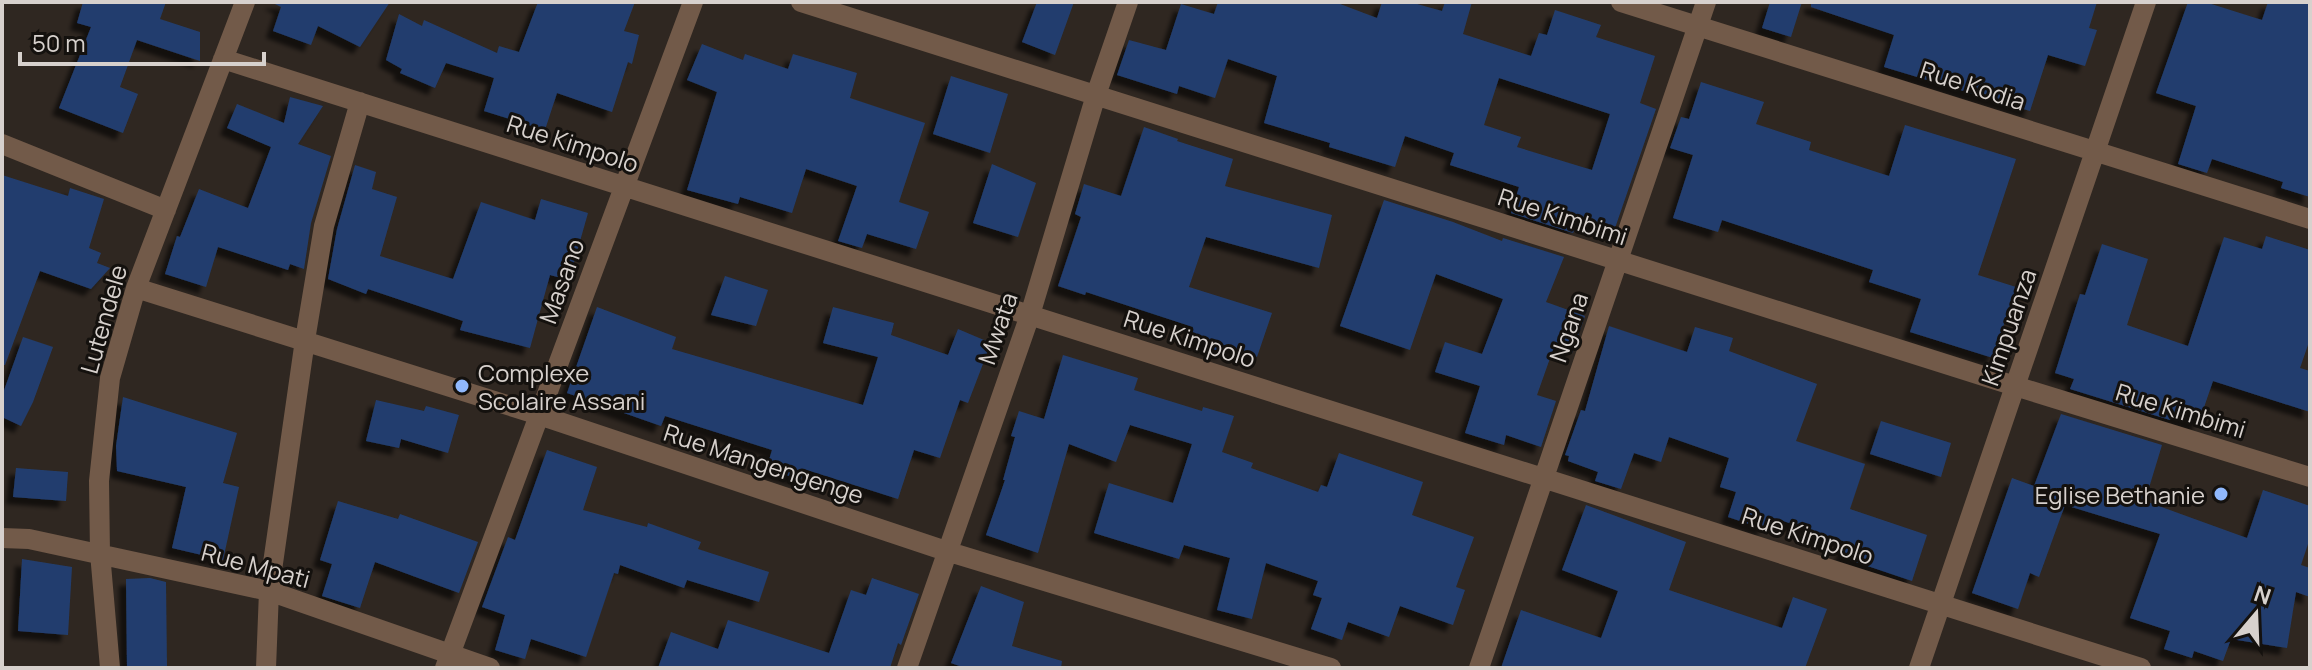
<svg xmlns="http://www.w3.org/2000/svg" width="2312" height="670" font-family="Manrope,sans-serif">
<style>
.building{fill:#223e6e;fill-rule:evenodd;filter:url(#shadow)}
.lines{fill:none;stroke-linecap:round;stroke-linejoin:round}
.minor{stroke:#725a49;stroke-width:20}
.poi-dot{fill:#90b8fd;stroke:#14110e;stroke-width:3}
.labels{text-anchor:middle;dominant-baseline:central;stroke-width:6;stroke-linejoin:round;paint-order:stroke}
.street-label{font-size:24px;fill:#d7d1cd;stroke:#14110e}
.poi-label{font-size:24px;fill:#d7d1cd;stroke:#14110e;text-anchor:start}
</style>
<defs>
<filter id="shadow"><feDropShadow dx="-7" dy="7" stdDeviation="2" flood-color="#0009"/></filter>
</defs>
<rect width="100%" height="100%" fill="#2f2721"/>
<path class="building" d="M83,2h83l-6,17 40,13v29l-63,-21 -17,47 18,7 -15,39 -64,-25 32,-81 -14,-4z
M271,2h119l-30,45 -42,-21 -7,19 -38,-14 8,-24z
M538,2h97l-11,29 15,4 -7,29 -4,-2 -16,50 -55,-19 -12,37 -61,-19 10,-33 -48,-15 -11,25 -35,-15 2,-4 -16,-9 13,-46 23,12 2,-6 73,33 2,-7 20,6z
M1037,2h37l-19,53 -33,-13z
M1218,2h117l42,16 5,-16h28l32,9 3,-9h27l-9,32 68,22 8,-23 8,2 8,-25 46,15 -5,12 59,19 -15,47 16,6 -42,122 -36,-11 -5,13 -62,-20 8,-26 -69,-22 4,-12 -49,-17 -10,31 -66,-20 1,-4 -66,-20 13,-47 -49,-17 -13,39 -36,-12 -2,8 -60,-19 12,-35 37,10 15,-46 33,10zM1499,78l111,36 -18,56 -75,-23 4,-10 -37,-12z
M1770,2h32l-11,35 -29,-9z
M1811,2h286l-8,26 8,2 -12,36 -37,-11 -18,56 -146,-44 10,-32 -83,-28z
M2188,2h17l57,18 6,-18h42v195l-29,-9 2,-6 -71,-23 -5,14 -29,-9 18,-58 -40,-13z
M702,44l41,16 2,-6 43,15 5,-15 64,19 -7,25 75,25 -26,79 30,10 -13,37 -49,-15 -5,14 -24,-7 19,-55 -51,-17 -14,44 -52,-16 -2,7 -51,-14 30,-98 -30,-12z
M951,76l57,18 -18,59 -57,-19z
M1701,82l63,20 -8,22 55,18 -2,8 80,26 16,-51 111,34 -38,116 38,12 -23,71 -83,-26 11,-33 -52,-17 4,-12 -151,-50 -4,12 -45,-14 20,-63 -23,-7 11,-31 8,2z
M290,97l33,9 -25,38 33,12 -20,67 -7,46 -14,-5 -2,6 -70,-23 -12,40 -41,-13 12,-38 3,1 19,-48 49,19 23,-61 -44,-19 10,-24 47,19z
M1144,127l34,12 -1,2 56,18 -8,27 107,29 -13,53 -113,-31 -17,50 83,26 -15,44 -33,-12 -2,7 -33,-11 4,-14 -107,-35 -1,3 -27,-9 23,-69 -6,-3 9,-30 37,12z
M992,164l44,19 -18,54 -45,-14z
M355,165l21,7 -4,17 25,8 -17,59 73,23 28,-77 54,18 6,-21 47,14 -19,67 -19,-5 -20,73 -70,-18 3,-9 -95,-32 -2,5 -38,-15 9,-50z
M2,175l66,21 2,-8 34,11 -15,49 12,5 -4,10 13,5 -19,21 -51,-18 -35,94h-3z
M1384,200l69,22 49,19 1,-3 61,19 -18,45 39,14 -13,37 -18,-6 -17,48 19,6 -15,46 -35,-12 -2,10 -39,-12 15,-47 -45,-14 10,-30 37,12 21,-55 -67,-25 -26,76 -70,-24z
M2266,236l44,14v89l-10,29 10,3v41l-97,-31 -15,44 -27,-8 -1,3 -100,-31 4,-10 -19,-6 25,-79 5,1 17,-51 46,15 -21,66 61,21 36,-109 38,12z
M725,276l43,14 -12,36 -45,-11z
M597,307l79,30 -4,12 191,56 15,-48 -55,-14 10,-36 61,16 -3,12 57,20 10,-26 33,14 -23,60 -8,-3 -20,58 -26,-8 -16,49 -94,-30 -3,10 -35,-9 6,-20 -107,-34 -4,10 -94,-33z
M1609,326l78,26 8,-25 38,11 -4,13 88,33 -21,57 69,23 -15,45 77,26 -15,46 -71,-24 5,-15 -78,-26 -4,13 -36,-12 8,-25 -16,-5 9,-29 -60,-21 -8,25 -27,-9 -13,36 -26,-8 3,-9 -30,-11 1,-5 -4,-1 16,-45 4,1z
M23,337l30,10 -20,55 -12,24 -19,-9v-21z
M1063,355l75,23 -4,12 68,21 1,-4 31,9 -12,36 31,11 -2,5 67,24 3,-7 6,2 12,-34 84,29 -11,33 62,22 -18,50 9,3 -12,35 -53,-19 -11,31 -41,-15 -6,18 -31,-11 11,-31 -9,-3 5,-14 -52,-18 -14,56 -35,-9 13,-52 -46,-13 -5,14 -85,-26 15,-50 64,20 19,-59 -62,-19 -14,37 -47,-18 -31,109 -52,-18 19,-55h-2l12,-43 -4,-1 8,-25 25,8z
M123,397l114,36 -14,50 16,4 -16,73 -51,-12 14,-61 -69,-16 -1,-25z
M376,400l48,11 2,-5 33,9 -11,38 -47,-14 -2,9 -33,-7z
M2061,414l101,31 -17,56 102,37 16,-48 47,16v32l-9,27 9,3v29l-14,-5 -9,56 -56,-9 -8,22 -29,-10 -2,7 -28,-9 6,-18 -40,-13 30,-84 -95,-29 -26,72 -9,-4 -12,36 -46,-16 40,-115 22,8z
M1881,421l70,22 -10,34 -71,-23z
M547,450l50,17 -14,43 64,17 1,-4 53,19 -3,7 71,23 -10,30 -72,-22 -3,8 -64,-23 -2,9 -4,-1 -28,84 -55,-18 -6,20 -30,-9 10,-35 -23,-8 26,-70 7,3z
M16,468l52,4 -2,29 -53,-4z
M338,501l60,18 2,-5 78,28 -19,51 -84,-31 -15,46 -38,-12 10,-32 -12,-4z
M1586,505l100,37 -17,48 113,38 11,-31 34,12 -22,59h-304l20,-58 80,28 17,-47 -56,-21z
M22,559l50,8 -4,68 -50,-4z
M150,578l16,4 1,86h-40l-1,-89z
M872,578l47,16 -18,51 -3,-2 -8,25h-232l13,-36 47,17 10,-29 101,33 22,-63 15,5z
M981,586l43,16 -12,44 50,15 -1,7h-96l-14,-5z"/>
<g class="lines">
<path class="minor" d="M801,2l1214,384 295,91
M1621,2l689,217
M223,59l1918,609
M2,144l164,66
M136,288l403,127 407,136 385,117
M2,538l27,1 240,52 221,77
M110,668l-10,-115 -1,-72 11,-103 26,-90 109,-286
M266,668l3,-77 36,-251 19,-114 36,-124
M445,668l248,-666
M907,668l123,-353 66,-220 32,-93
M1479,668l227,-666
M1919,668l227,-666"/>
</g>
<g class="poi-dot">
<circle cx="462" cy="386" r="8"/>
<circle cx="2221" cy="494" r="8"/>
</g>
<g class="labels">
<g class="street-label">
<text transform="translate(1973 85) rotate(18)">Rue Kodia</text>
<text transform="translate(573 143) rotate(18)">Rue Kimpolo</text>
<text transform="translate(1563 216) rotate(18)">Rue Kimbimi</text>
<text transform="translate(561 281) rotate(-70)">Masano</text>
<text transform="translate(103 319) rotate(-74)">Lutendele</text>
<text transform="translate(1568 327) rotate(-71)">Ngana</text>
<text transform="translate(2008 327) rotate(-71)">Kimpuanza</text>
<text transform="translate(997 328) rotate(-71)">Mwata</text>
<text transform="translate(1190 338) rotate(18)">Rue Kimpolo</text>
<text transform="translate(2181 410) rotate(17)">Rue Kimbimi</text>
<text transform="translate(764 463) rotate(18)">Rue Mangengenge</text>
<text transform="translate(1808 535) rotate(18)">Rue Kimpolo</text>
<text transform="translate(256 565) rotate(15)">Rue Mpati</text>
</g>
<g class="poi-label">
<text x="478" y="372">Complexe<tspan x="478" dy="28">Scolaire Assani</tspan></text>
<text x="2205" y="494" text-anchor="end">Eglise Bethanie</text>
</g>
</g>
<rect width="2312" height="670" fill="none" stroke="#d7d1cd" stroke-width="8"/>
<g transform="translate(2256 614) rotate(19)" stroke="#14110e" stroke-width="6" paint-order="stroke">
<path d="M0-6L14 30L0 20L-14 30Z" fill="#d7d1cd"/>
<text y="-12" font-size="22" font-weight="bold" text-anchor="middle" fill="#d7d1cd">N</text>
</g>
<path d="M20 52v12h244v-12" fill="none" stroke="#d7d1cd" stroke-width="4"/>
<text x="32" y="52" font-size="24" fill="#d7d1cd" stroke="#14110e" stroke-width="6" paint-order="stroke">50 m</text>
</svg>
